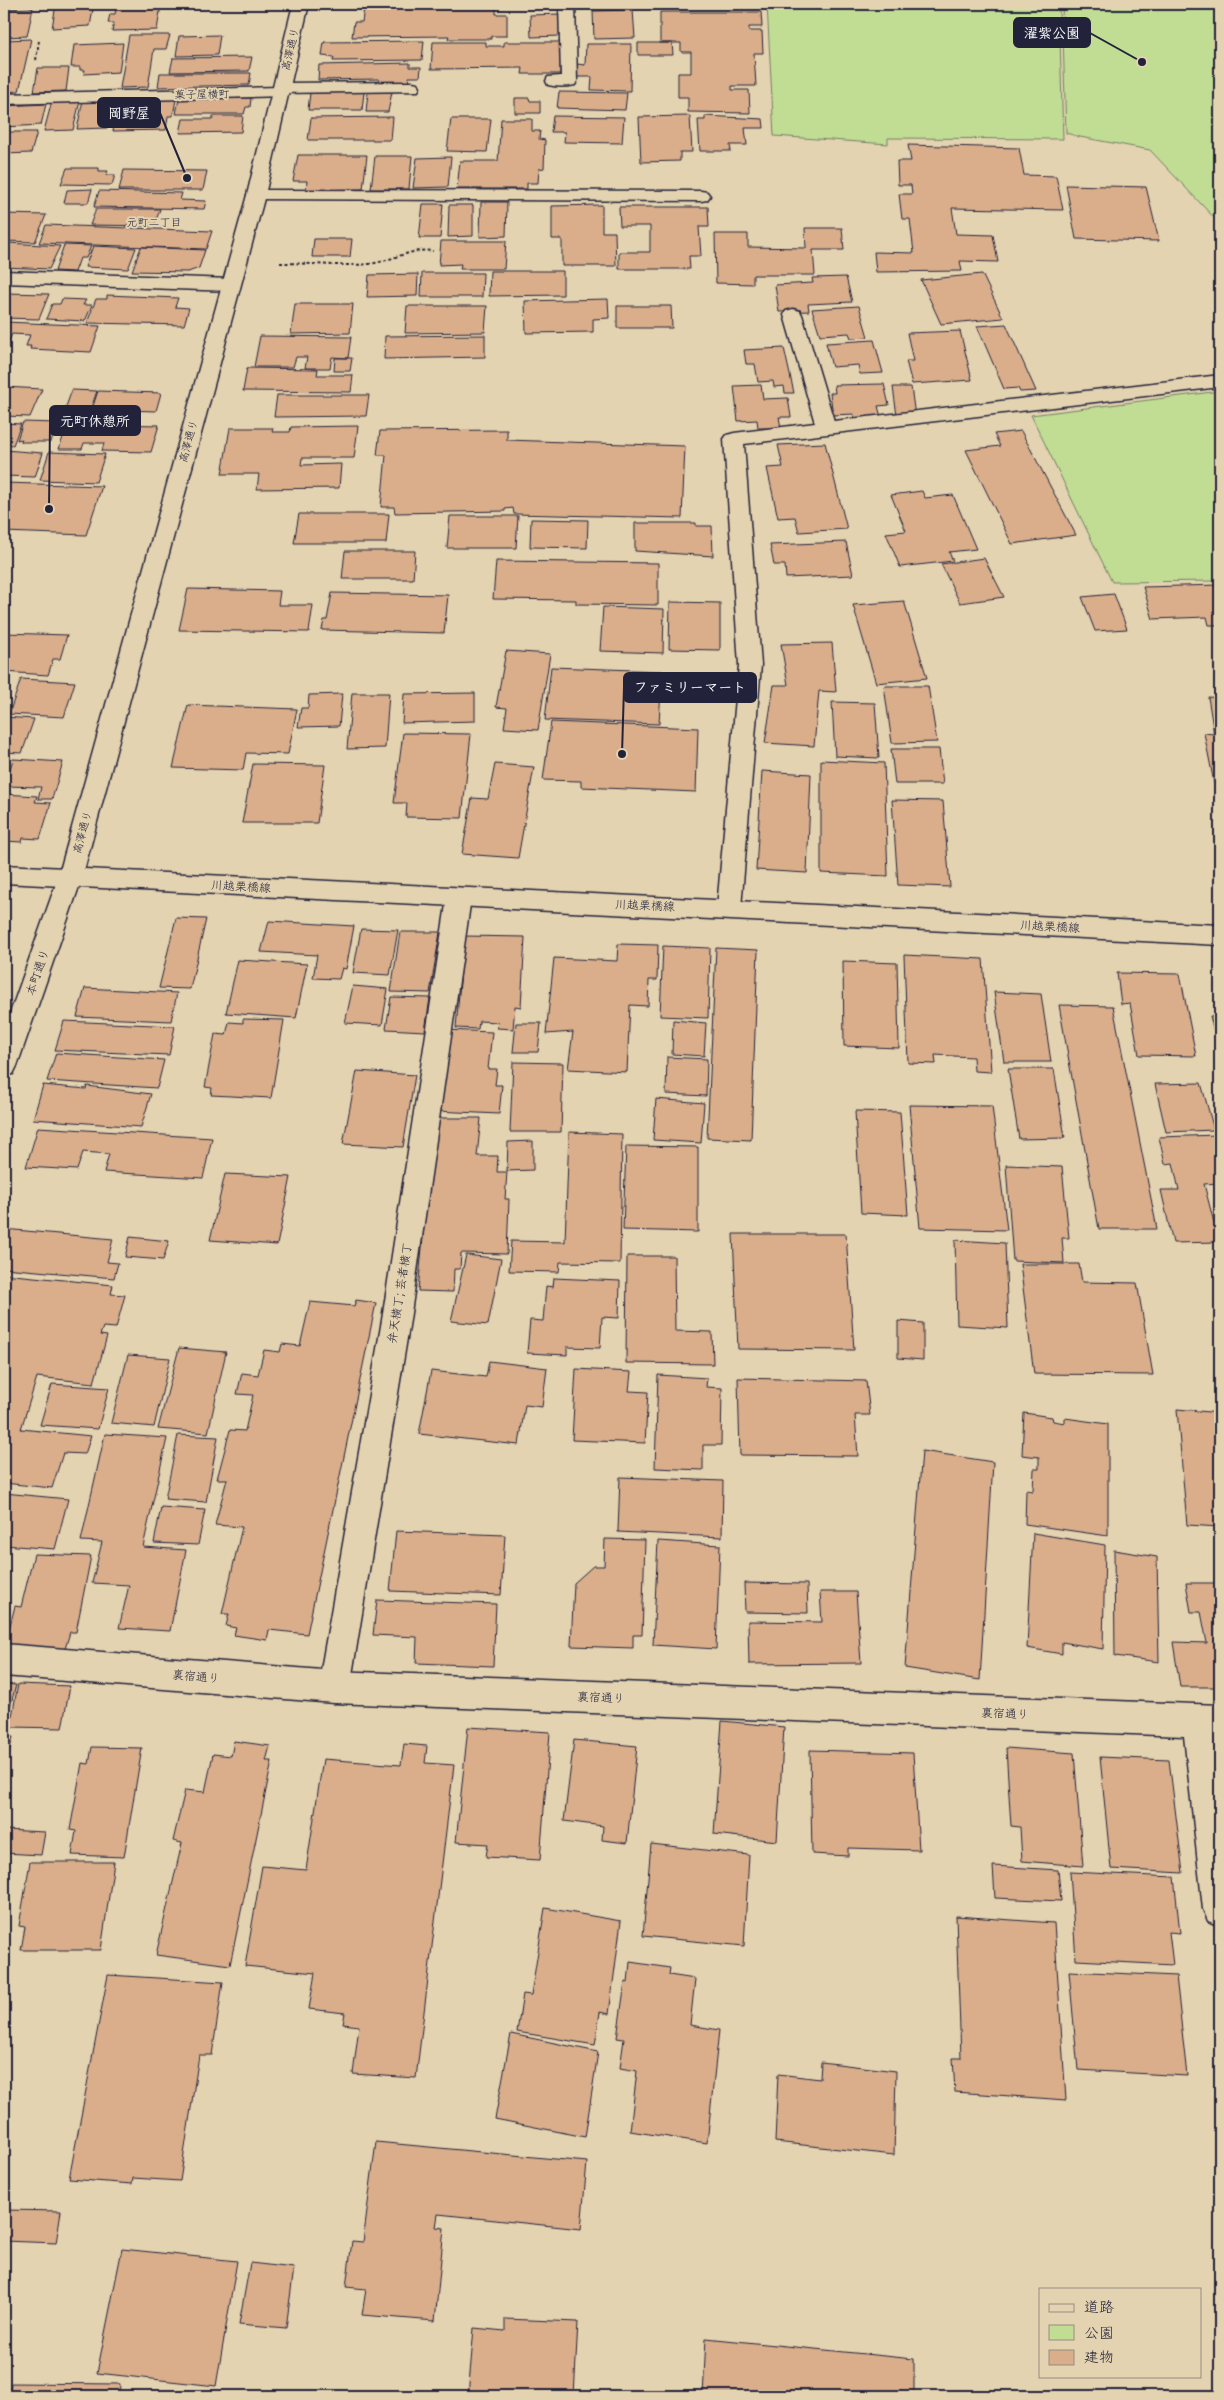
<svg xmlns="http://www.w3.org/2000/svg" width="1224" height="2400" font-family="Delius,'Klee One',sans-serif">
<style>
.green{fill:#c1dc93;stroke:#727f67}
.building{fill:#daae8b;stroke:#22223b}
.lines{fill:none;stroke-linecap:round;stroke-linejoin:round}
.lane-casing{stroke:#22223b;stroke-width:3}
.street-casing{stroke:#22223b;stroke-width:3}
.secondary-casing{stroke:#22223b;stroke-width:3}
.primary-casing{stroke:#22223b;stroke-width:3}
.path{stroke:#22223b;stroke-width:2;stroke-dasharray:3 2.5;stroke-linecap:butt}
.lane{fill:#e4d3b0;fill-rule:evenodd}
.street{fill:#e4d3b0;fill-rule:evenodd}
.secondary{fill:#e4d3b0;fill-rule:evenodd}
.primary{fill:#e4d3b0;fill-rule:evenodd}
.labels{text-anchor:middle;dominant-baseline:central;stroke-width:4;stroke-linejoin:round;paint-order:stroke}
.far-street-label{font-size:11px;fill:#22223b;stroke:#e4d3b0}
.far-neighbourhood-label{font-size:11px;fill:#22223b;stroke:#e4d3b0}
.street-label{font-size:12px;fill:#22223b;stroke:#e4d3b0}
.leader{fill:none;stroke:#22223b;stroke-width:2}
.callout-dot{fill:#22223b;stroke:#e4d3b0;stroke-width:2}
.callout{fill:#22223b;stroke:#22223b;stroke-width:2}
.callout-label{font-size:14px;text-anchor:middle;font-weight:bold;fill:#fff}
</style>
<rect width="100%" height="100%" fill="#e4d3b0"/>
<filter id="ink" filterUnits="userSpaceOnUse"><feTurbulence type="fractalNoise" baseFrequency=".02" numOctaves="2"/><feDisplacementMap in="SourceGraphic" scale="10" xChannelSelector="R" yChannelSelector="G"/><feConvolveMatrix kernelMatrix="1 2 1 2 8 2 1 2 1" color-interpolation-filters="sRGB"/></filter>
<g filter="url(#ink)">
<path class="green" d="M767,4h292l4,135 -175,-1v6l-114,-8z
M1062,4h158v220l-70,-74 -70,-13 -14,-4z
M1220,391v190l-108,1 -81,-167z"/>
<path class="building" d="M56,4h38l-4,22 -38,2z
M117,4l44,1 -4,25 -45,1 2,-8h-6l2,-9h5z
M448,5h48v9h11v22h-16v3h-43l1,-3 -97,1 2,-15h8l2,-14h18v-2l66,1z
M33,8l-6,28 -23,1v-28z
M633,10l2,28 -41,1 -1,-28z
M660,12h101l1,15h-13v4h13l1,22h-9l2,33h-24v4h17l1,23 -62,-1v-15h-10v-24h13v-21h-10v-9h-21z
M560,14l1,22 -30,1 -1,-22z
M129,35h41l-4,14h-12l-6,38 -28,1z
M220,35l-3,20 -41,1 3,-20z
M31,39l-12,52 -15,1v-52z
M424,41l-2,19 -89,1 1,-4 -12,-1 2,-14z
M433,42h53v4h18v-4h57l-1,32h-38l1,-6 -92,1z
M123,43l-4,29 -35,2 1,-4h-5v-3h-9l3,-22z
M638,43h34l1,12h-35z
M586,44h45l-1,47 -39,-1 1,-13h-16l1,-13 8,1z
M252,57l-3,14 -79,1 3,-14z
M410,63v4h11l-1,10h-11l-1,6 -29,1v-5l-61,1 1,-15z
M38,68h31l-3,23 -32,1z
M160,73h91l-2,12 -91,2z
M364,92l-2,18h-54l2,-17z
M368,92h24l-4,20h-22z
M559,92l68,1 -2,17 -68,-2z
M251,98l-1,9h-4l-2,7h-68l3,-15z
M515,98h14l1,3h10v12h-25z
M112,99l-5,29 -30,1 6,-29z
M176,99l-3,17h-5l-2,14 -53,1 3,-13h12l2,-12h-16v-6z
M52,101h28l-7,29 -29,1z
M46,104l-5,21 -37,2v-21z
M213,116h30l-2,16 -61,1 3,-14h30z
M553,116l71,1 -2,26 -58,-1 1,-10h-14z
M690,116l2,36h-12v9l-39,1 -2,-45z
M705,116l58,3 1,9h-19l2,17h-17l1,6h-31l-2,-31h7z
M393,117l-2,23h-83l3,-22z
M451,119h40l-4,33 -40,-1z
M501,119h31v12h8l-1,8 6,1 -1,28 -5,1 -1,14h-11v6h-70l3,-28h38z
M9,132h28l-6,21 -27,1z
M908,145l111,3 5,27 32,1 7,34 -111,-2 4,26 37,1 5,27 -38,-1 2,10 -86,1 -2,-20 40,1 -4,-34h-8l-3,-25h13l-1,-9h-13l-1,-24h14z
M298,155h69l-4,34 -57,1 1,-9h-14z
M375,156h37l-3,33h-38z
M451,157l-3,30 -35,1 4,-30z
M67,168h32v3h9l-2,4h9l-3,10 -51,-1z
M124,170l83,1 -4,19h-84z
M1066,185l80,2 13,54 -83,-2z
M92,189l-4,14h-24l3,-13z
M99,191l83,2 -2,7 26,1 -2,8 -110,-2z
M481,202h26l-1,34 -26,1z
M423,204h20l-3,34h-21z
M449,205h24v31l-25,1z
M602,205v27h13l1,34h-54v-27h-10v-33z
M619,207h89l1,20h-10l2,29h-12l1,13h-71v-17h31v-26h-30z
M96,209h64l-6,17 -64,-1z
M4,214l42,1 -11,27 -31,-1z
M46,225l166,6 -6,18 -167,-6z
M805,228h37l2,22h-31l2,25h-62v9l-37,-1 -1,-49h33v13l58,1z
M314,239h38l-2,18h-38z
M441,241h65l-2,28h-44l1,-5 -22,1z
M7,243l53,3 -11,23 -45,-2v-17z
M64,245l27,1 -5,12h-6l-5,14 -20,-1z
M93,246l43,2 -8,21 -43,-2z
M141,247l64,3 -6,18 -11,4 -56,-1z
M490,271h73v24l-74,1z
M422,273h61l-1,24h-61z
M418,274l-1,22 -50,1 2,-22z
M982,274l21,44 -62,6 -20,-44z
M846,277l6,25 -44,2 1,7 -30,1 -4,-27 38,-2 -1,-5z
M4,293l45,1 -10,25 -35,-1z
M107,295l71,3 -3,9 14,1 -5,17 -97,-2 9,-24h11z
M62,299l24,1 -3,5h9l-7,16 -39,-2 6,-15h8z
M608,299l1,19 -16,1v13l-67,1 -1,-32z
M295,304h58l-3,29 -59,1z
M407,306h80l-2,26 -80,1z
M617,306h54l1,22h-55z
M859,306l9,31 -17,1 -2,-5 -29,2 -8,-26z
M4,322l96,4 -9,26 -61,-3 1,-3h-5l4,-11 -18,-1 -6,14h-2z
M1006,324l30,67 -16,1 -2,-4 -14,1 -27,-63z
M960,331l12,49 -60,4 -6,-23h7l-6,-28z
M485,335v22l-101,2 1,-23z
M260,336l91,1 -3,21 -16,-1 -2,11h-25l2,-11h-11l-3,10h-39z
M874,340l9,33 -23,1 -2,-9 -26,2 -6,-24z
M784,348l10,45h-9l-1,-7 -10,1 -1,-6 -15,1 -3,-18h-9l-2,-14z
M335,358h17l-2,13h-16z
M247,368l71,1 -1,6h36l-2,17 -108,-1z
M884,384l5,21 -11,1 4,15h-27l-1,-7 -21,1 -3,-22h5l-1,-8z
M761,385l2,14 25,-1 3,19h-12l2,11h-23l-1,-8 -19,1 -4,-35z
M4,387l38,2 -12,28 -26,-1z
M893,387h18l4,29h-18z
M72,390l25,1 -6,17h-6l-1,4h-20z
M98,391l63,2 -5,18 -64,-2z
M277,395h92l-3,21 -92,1z
M23,422l34,1 -6,19h-30l1,-3 -5,1z
M4,423l17,1 -8,21 -9,-1z
M59,423l100,2 -8,27 -49,-1 2,-8h-20l-2,6h-23l6,-18 -8,-1z
M358,426l-4,32h-52l-1,7 40,-1 -2,24 -82,1 2,-15h-37l8,-46h43l-1,4h18l1,-5z
M507,430v10l178,6 -3,72 -168,-4 -1,-6 -8,1v2l-110,2 -1,-6h-13l5,-52h-9l3,-24z
M1021,431l55,104 -64,9 -46,-94 34,-4 -6,-12z
M825,443l22,86 -48,3 -4,-15 -17,1 -11,-50 16,-1 -5,-22z
M4,450l39,3 -8,24 -31,-1z
M49,452l56,2 -9,28 -56,-2z
M4,483l98,3 -16,49 -82,-3z
M922,491l3,7 28,-3 23,54 -27,3 4,9 -53,6 -14,-34 20,-2 -15,-36z
M299,514h90l-3,29h-92z
M450,516h68l-2,32h-69z
M531,519l57,1 -1,28 -57,-1z
M635,523h61v3h16l1,30 -78,-5z
M846,542l7,33 -67,3 -1,-13h-11l-4,-20z
M345,551h70l-2,28h-71z
M984,558l20,39 -44,6 -19,-39z
M496,561l162,2v42l-82,-1v-4l-83,-1z
M1220,585v40h-11l-2,-8 -54,2 -10,-32z
M188,589l92,2 -2,14h35l-4,27 -130,-2z
M332,593l116,2 -4,38 -122,-3 2,-10h3z
M1114,594l13,35 -32,2 -13,-34z
M904,601l23,77 -51,5 -23,-78z
M670,602l50,1v47l-51,-1z
M603,607l61,2 -1,44 -63,-2z
M4,633l63,2 -7,24h-7l-5,16 -44,-3z
M832,643l4,49 -17,-1 -5,55 -49,-3 9,-58h14l-7,-41z
M506,651l44,3 -12,76 -34,-2 3,-20 -11,-1z
M551,667l111,4 -3,53 -114,-4z
M21,679l54,3 -11,35 -55,-3z
M884,686h44l9,56 -45,1z
M352,693h37l-4,55 -38,1z
M475,693v28l-73,2 2,-29z
M342,694l-3,32 -41,1 3,-19h7l1,-13z
M1208,697l12,1v90h-5l-11,-55 10,1z
M832,702l43,1 4,55 -44,-2z
M188,705l109,4 -9,45 -42,-1 -3,17 -70,-2z
M4,717l30,2 -12,34 -18,-1z
M551,722l147,6 -2,64 -115,-5v-6l-38,-1z
M403,733l68,1 -9,84 -56,-1 1,-14h-13z
M891,749h48l4,35h-48z
M13,759l50,3 -11,37h-14l3,-12 -36,-1z
M821,760l63,3 4,113 -67,-3z
M253,764l72,1 -8,58h-75z
M495,764l39,3 -16,91 -56,-4 10,-56 16,1z
M762,771l49,3 -4,99 -51,-3z
M4,794l33,2 -2,6 16,1 -11,36 -17,-1 -1,4 -18,-1z
M892,800l51,1 7,86 -52,-2z
M176,918l30,1 -16,70 -31,-1z
M269,921l85,5 -8,43 -4,-1 -3,11 -26,-1 4,-23 -56,-3z
M361,929l37,1 -8,45 -37,-2z
M400,932h40l-10,61 -39,-1z
M464,936l61,1 -4,70 -6,-1 -2,23 -16,-1 1,-6 -19,-1 -1,8 -22,-1z
M618,944l40,1 -1,35h-8l-1,26 -18,-1 -3,67 -59,-3 5,-37 -27,2 8,-76 63,3z
M663,946l47,2 -2,70 -48,-2z
M716,948l42,2 -7,190 -44,-2z
M904,955l79,4 8,113 -17,-1 -1,-14 -38,-2 1,9 -28,-1z
M238,960l69,4 -11,54 -70,-5z
M843,961l54,2 2,85 -55,-2z
M1117,973l63,1 16,82 -57,-1 -9,-52 -9,1z
M353,986l35,3 -6,36 -37,-2z
M85,988l92,5 -6,28 -94,-4z
M994,992l47,2 10,68h-47z
M391,997l39,1 -5,33 -39,-2z
M1059,1005l54,1 44,223h-58z
M1210,1016h10v31h-2z
M243,1019l41,1 -13,78 -60,-3 1,-7 -7,-1 10,-53 11,1 3,-13 14,1z
M673,1020l33,3 -2,33 -32,-2z
M64,1021l111,5 -6,29 -114,-5z
M516,1023h25l-3,29h-25z
M446,1030l46,2 -4,37h9l-2,16h7l-3,29 -63,-3z
M56,1053l108,7 -7,28 -110,-7z
M667,1057l40,2 -1,37 -40,-2z
M513,1062l50,1 -2,69h-51z
M1008,1069h46l11,69 -46,1z
M357,1071l58,4 -12,72 -60,-3z
M1201,1083l13,47 -48,2 -11,-48z
M43,1085l43,4 1,-3 64,8 -10,33 -108,-8z
M656,1099l48,4 -3,40 -48,-3z
M909,1105l83,1 15,124 -87,-2z
M855,1111l45,1 8,103 -47,-2z
M434,1118h47l-4,38h21l-1,16h10l-2,27h4l-2,55 -46,-1 -1,16h-6l-1,23 -35,-1z
M38,1127l174,11 -9,40 -99,-6 5,-18 -26,-2 -6,18 -51,-3z
M569,1132l53,2 -2,129 -60,-1 -1,10 -50,-1 2,-30 54,1z
M1218,1135l2,10v38l-16,1 15,58 -46,1 -12,-53h18l-6,-27 -8,1 -6,-27z
M533,1141v29l-26,1 1,-29z
M626,1146l72,1v85l-75,-2z
M1006,1165l56,2 7,71h-7l2,25 -51,-2z
M225,1174l66,3 -14,68 -67,-5z
M4,1229l109,10 -6,23 11,1 -4,15 -110,-10z
M733,1234h113l8,116 -116,-1z
M130,1237l39,4 -6,19 -38,-3z
M955,1240l50,3 3,85 -51,-3z
M466,1255l35,4 -13,66 -37,-4z
M627,1256h47l1,75 37,1 1,32 -87,-1z
M1020,1264h59l3,18 55,1 16,92 -119,-1z
M4,1274l109,11 -2,9 14,1 -9,33 -13,-1 -3,8 7,1 -13,47 -57,-6 -16,52 70,7 -6,18 -22,-1 -11,35 -48,-5z
M554,1278l66,3 -1,37 -17,-1 -2,31 -33,-1v8l-40,-2 3,-33 13,1 3,-35 7,1z
M356,1300l20,3 -69,331 -38,-4 -2,10 -33,-5 2,-7 -10,-2 3,-12h-7l20,-87 -27,-2 12,-46h-10l13,-49 15,1 8,-36 -16,-1 5,-21 16,2 6,-25 16,2 2,-8 18,2 10,-44 44,4z
M898,1321l25,2v37l-25,-2z
M179,1348l47,4 -18,81 -50,-4z
M128,1355l42,3 -16,69 -43,-4z
M489,1361l58,7 -5,39 -17,-2 -6,40 -100,-11 12,-63 55,6z
M576,1369l55,3 -2,19 19,1 -3,51 -73,-3z
M658,1375l49,3 -1,9 16,1 -1,57h-18v25l-48,-2z
M738,1378l128,3 4,34h-15l3,41 -118,-1z
M52,1384l57,4 -11,41 -58,-4z
M1177,1409l43,4v114l-33,-2z
M1024,1413l28,4 1,4 12,2v-5l43,6v112l-83,-12 1,-34 7,1 1,-22h5v-12l-17,-2z
M105,1434l62,4 -24,109 43,3 -16,81 -51,-3 10,-43 -37,-2 10,-41 -21,-1z
M178,1435l40,2 -12,65 -41,-3z
M922,1451l71,11 -13,218 -75,-12z
M620,1477l103,4 -1,56 -104,-5z
M4,1493l64,6 -13,50 -51,-4z
M161,1507l44,3 -7,35 -44,-2z
M396,1531l109,4 -4,60 -111,-4z
M1217,1531l3,1v46z
M1033,1533l72,12 -2,104 -41,-7v12l-35,-6z
M605,1539l40,1 -3,95h-9v13l-62,-2 3,-63 19,-17h11z
M658,1541l62,4 -4,104 -63,-4z
M1114,1550l43,7 2,105 -44,-6z
M34,1554l57,2 -15,76h-6l-5,17 -60,-4 10,-39 6,1z
M744,1583l63,1 1,29 -63,-1z
M1186,1583h34v104h-40l-7,-45 34,1 -6,-31h-10z
M820,1592h36l5,71 -112,1 -1,-43 74,1z
M377,1600l119,4 -3,62 -77,-3 1,-26 -44,-2z
M4,1684l12,1 -12,44z
M18,1684l52,2 -8,42 -52,-1z
M722,1721l62,6 -7,114 -63,-7z
M468,1727l82,5 -10,128 -54,-3 2,-13 -32,-2z
M4,1736l9,1 -9,35z
M574,1740l63,6 -10,97 -25,-3 1,-14 -39,-5z
M234,1741l36,5 -4,15h6l-42,204 -74,-10 26,-112 -9,-2 12,-51 20,2 8,-38 18,2z
M404,1744l23,2 -2,17 29,2 -38,313 -63,-4 6,-48 -16,-2 2,-11 -36,-4 6,-36 -70,-7 17,-100 44,4 17,-111 78,6z
M92,1747l50,1 -18,109 -52,-2 4,-24 -6,-1 12,-67 7,1z
M1006,1748l68,5 9,113 -61,-5 -2,-34 -9,-1z
M810,1750l103,3 6,97 -71,-2v8l-36,-2z
M1100,1757l69,3 14,113 -72,-4z
M4,1830l41,2 -4,23 -37,-2z
M651,1844l98,11 -5,91 -101,-10z
M30,1862h84l-13,88h-80l4,-23 -6,-1z
M993,1866l65,4 3,31 -66,-3z
M1070,1872l104,5 6,56 -11,-1 4,33 -97,-5z
M545,1908l76,13 -12,93 -9,-2 -5,33 -78,-13 6,-38 8,1z
M956,1916l98,7 12,177 -111,-8 -2,-34h8z
M630,1962l40,6 -1,7 26,4 -5,46 29,5 -12,113 -77,-12 7,-60 -17,-3 4,-29 -7,-1 8,-56 3,1z
M1069,1971l107,5 11,100 -109,-6z
M108,1975l115,7 -11,73h-13l-19,126 -47,-3 -1,6 -63,-5z
M511,2034l87,18 -13,85 -90,-18z
M821,2062l75,9 -2,84 -119,-13 3,-68 42,5z
M376,2142l211,20 -6,67 -143,-15 -2,13 8,1 -9,93 -73,-6 4,-26 -20,-2 6,-46 11,1z
M4,2210l57,1 -5,32 -52,-2z
M122,2249l115,12 -21,125 -119,-13z
M250,2263l44,5 -8,60 -47,-4z
M505,2319l73,3 -4,74h-106l6,-68 31,3z
M706,2338l208,21v37h-211z
M11,2383l109,1 -1,12h-110z"/>
<g class="lines">
<defs>
<path id="lane" d="M559,4h16l2,77 -2,4c-9,2 -18,2 -27,0l-2,-4 2,-4 13,-1z
M412,82l6,1 2,4 -2,4 -137,2 -6,-1 -2,-4 2,-4 6,-1z
M256,190l445,1 6,1 3,4 -3,4 -6,1 -451,-2 -3,-4 3,-4z
M793,309l7,2 2,4 32,106 386,-46v12l-476,57 17,221 -20,243 -3,7 -9,2 -9,-2 -3,-7 22,-243 -15,-226 3,-4 7,-2 81,-10 -31,-108 2,-4z
M459,889l9,2 3,7 -61,422 -60,367 -5,11 -11,5 -11,-5 -5,-11 64,-367 65,-422 3,-7z"/>
<path id="street" d="M280,87l6,1 2,4 -2,4 -282,8v-10z
M4,271l227,8 7,2 2,4 -2,4 -7,2 -227,-8z
M4,1644l330,27 886,34v32h-4l4,32v157l-12,-5 -5,-12 -19,-173 -850,-33 -330,-27z"/>
<path id="secondary" d="M293,4h16l-44,191 -183,683 -65,188 -4,8 -9,3v-47l54,-152 189,-683z"/>
<path id="primary" d="M4,865l1216,60v20l-1216,-62z"/>
</defs>
<use href="#lane" class="lane-casing"/>
<use href="#street" class="street-casing"/>
<use href="#secondary" class="secondary-casing"/>
<use href="#primary" class="primary-casing"/>
<path class="path" d="M36,60l3,-19
M280,263c30,0 60,4 89,1 23,-3 41,-16 64,-13"/>
<use href="#lane" class="lane"/>
<use href="#street" class="street"/>
<use href="#secondary" class="secondary"/>
<use href="#primary" class="primary"/>
</g>
</g>
<g class="labels">
<g class="far-street-label">
<text transform="translate(290 49) rotate(-77)">高澤通り</text>
<text transform="translate(202 94) rotate(-1)">菓子屋横町</text>
<text transform="translate(188 441) rotate(-75)">高澤通り</text>
<text transform="translate(82 832) rotate(-75)">高澤通り</text>
</g>
<g class="far-neighbourhood-label">
<text x="154" y="222">元町二丁目</text>
</g>
<g class="street-label">
<text transform="translate(241 886) rotate(3)">川越栗橋線</text>
<text transform="translate(645 905) rotate(2)">川越栗橋線</text>
<text transform="translate(1050 926) rotate(3)">川越栗橋線</text>
<text transform="translate(37 972) rotate(-71)">本町通り</text>
<text transform="translate(399 1293) rotate(-81)">弁天横丁; 芸者横丁</text>
<text transform="translate(196 1676) rotate(5)">裏宿通り</text>
<text transform="translate(601 1697) rotate(2)">裏宿通り</text>
<text transform="translate(1005 1713) rotate(2)">裏宿通り</text>
</g>
</g>
<path class="leader" d="M1142 62L1090 33M187 178L160 113M49 509L50 421M622 754L624 687"/>
<g class="callout-dot">
<circle cx="1142" cy="62" r="5"/>
<circle cx="187" cy="178" r="5"/>
<circle cx="49" cy="509" r="5"/>
<circle cx="622" cy="754" r="5"/>
</g>
<g class="callout">
<rect x="1014" y="18" width="76" height="29" rx="5"/>
<rect x="98" y="98" width="62" height="29" rx="5"/>
<rect x="50" y="406" width="90" height="29" rx="5"/>
<rect x="624" y="673" width="132" height="29" rx="5"/>
</g>
<g class="callout-label">
<text x="1052" y="38">濯紫公園</text>
<text x="129" y="118">岡野屋</text>
<text x="95" y="426">元町休憩所</text>
<text x="690" y="692">ファミリーマート</text>
</g>
<rect width="1224" height="2400" fill="none" stroke="#e4d3b0" stroke-width="20"/>
<rect x="10" y="10" width="1204" height="2380" fill="none" stroke="#22223b" stroke-width="2" filter="url(#ink)"/>
<rect x="1039" y="2288" width="162" height="90" fill="#e4d3b0" stroke="#968c81"/>
<rect x="1049" y="2304" width="25" height="8" fill="#e4d3b0" stroke="#968c81"/>
<text x="1084" y="2312" font-size="15" fill="#22223b">道路</text>
<rect x="1049" y="2325" width="25" height="15" fill="#c1dc93" stroke="#968c81"/>
<text x="1084" y="2338" font-size="15" fill="#22223b">公園</text>
<rect x="1049" y="2350" width="25" height="15" fill="#daae8b" stroke="#968c81"/>
<text x="1084" y="2362" font-size="15" fill="#22223b">建物</text>
</svg>
